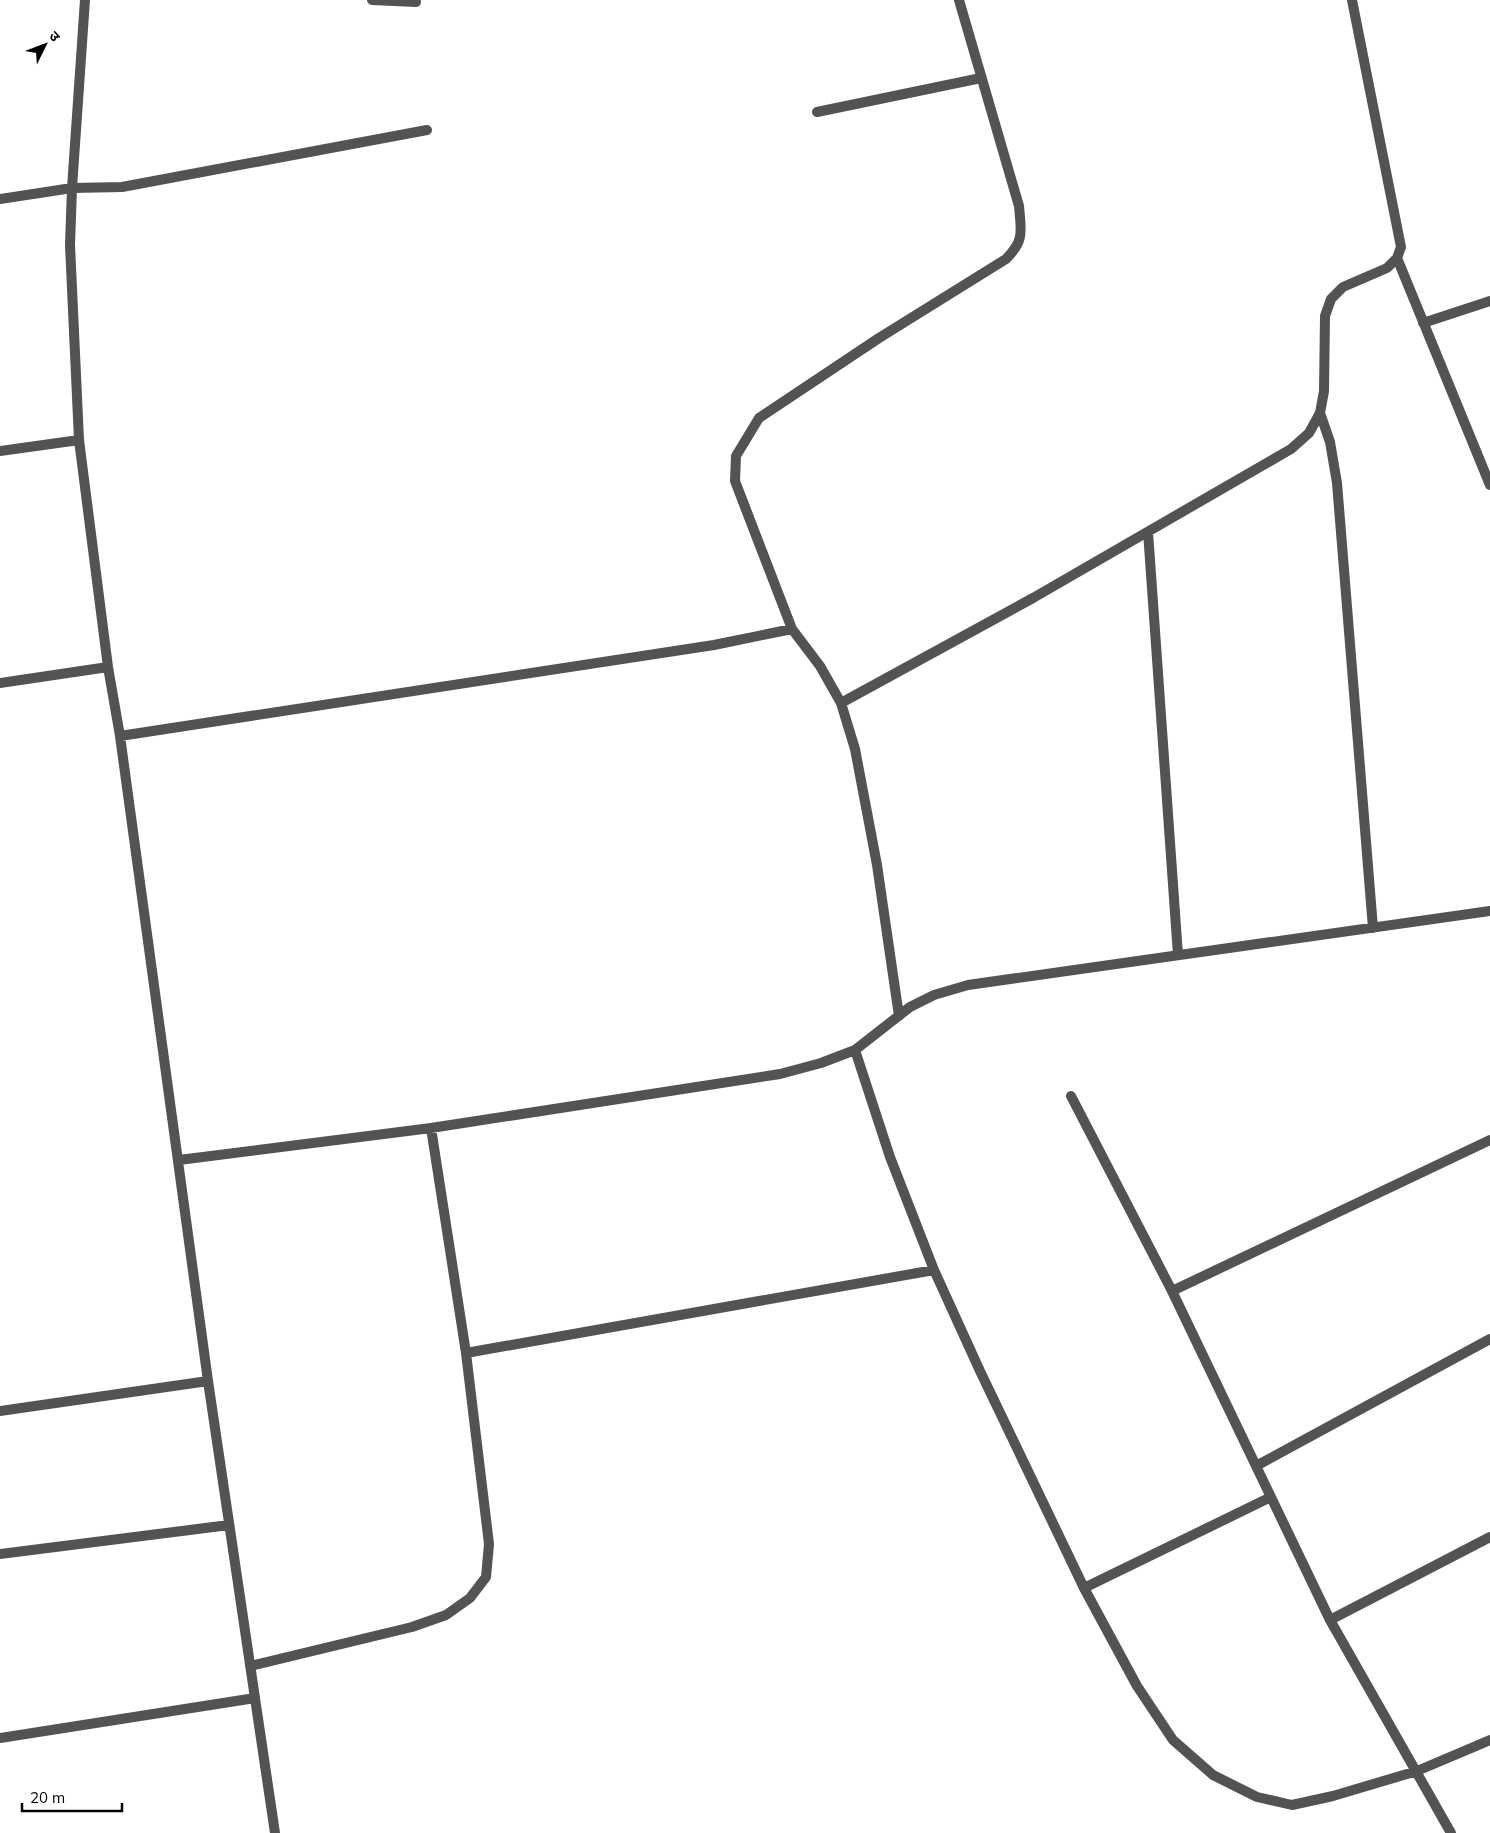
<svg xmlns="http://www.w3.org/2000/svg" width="1490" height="1833" font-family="Mulish,'Noto Sans Devanagari',sans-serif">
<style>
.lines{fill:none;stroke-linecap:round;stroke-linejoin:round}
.minor{stroke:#535353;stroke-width:10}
</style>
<rect width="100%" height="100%" fill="#fff"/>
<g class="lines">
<path class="minor" d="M85,0l-13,188 -2,57 9,195 29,227 12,69 88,645 67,452
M372,0l44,2
M817,112l164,-34
M0,199l72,-11 50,-1 305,-57
M1397,258l93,227
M1423,323l67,-22
M1320,413l10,29 7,41 36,445
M0,451l79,-11
M1148,532l30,423
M0,683l108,-16
M841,703l192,-105 258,-149 18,-16 11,-20 4,-22 1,-75 6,-17 12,-12 44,-19 10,-10 4,-11 -49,-247
M120,736l594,-91 78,-16
M899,1016l-22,-151 -22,-116 -14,-46 -21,-37 -28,-37 -57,-148 1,-25 23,-38 120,-80 127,-79c19,-19 15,-28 13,-53l-60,-206
M855,1050l35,107 44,113 46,101 104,217 53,98 36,54 40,35 44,22 35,8 41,-9 84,-25 73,-31
M1071,1096l101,195 158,329 121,213
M179,1160l252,-32 349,-54 41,-11 34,-13 55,-43 24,-12 34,-10 522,-74
M1172,1291l318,-151
M466,1353l468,-83
M0,1411l208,-30
M1256,1466l234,-127
M0,1554l229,-29
M1084,1588l187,-91
M1330,1620l160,-83
M250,1666l162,-39 34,-12 24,-17 16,-21 3,-33 -23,-191 -35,-225
M0,1738l255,-40"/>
</g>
<g transform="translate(45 45) rotate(48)" stroke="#ffffff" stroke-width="4" paint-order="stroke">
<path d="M0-4L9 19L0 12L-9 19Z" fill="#000000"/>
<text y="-8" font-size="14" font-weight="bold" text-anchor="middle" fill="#000000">उ</text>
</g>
<path d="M22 1803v8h100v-8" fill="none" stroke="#000000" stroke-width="2.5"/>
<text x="30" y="1803" font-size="15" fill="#000000" stroke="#ffffff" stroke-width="4" paint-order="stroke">20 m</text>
</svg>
